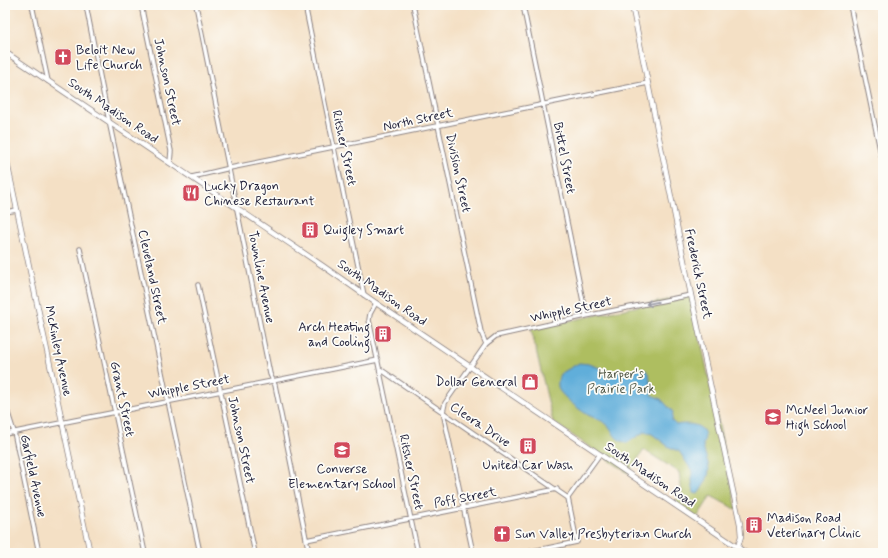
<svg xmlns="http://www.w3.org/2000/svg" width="888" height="558" font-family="Mynerve,sans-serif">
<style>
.green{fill:#aebe61;stroke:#68704e}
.water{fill:#61aeda;stroke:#42688a}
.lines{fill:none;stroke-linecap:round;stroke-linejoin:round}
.street-casing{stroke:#8b8180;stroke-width:5.5}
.secondary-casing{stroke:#8b8180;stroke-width:6}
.street{stroke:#fff;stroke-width:3.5}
.secondary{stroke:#fff;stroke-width:4.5}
.oneway{stroke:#9c9ca7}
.labels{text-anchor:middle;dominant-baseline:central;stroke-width:3.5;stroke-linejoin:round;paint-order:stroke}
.poi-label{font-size:13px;fill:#22223b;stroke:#fdfcf7;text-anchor:start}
.street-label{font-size:13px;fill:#22223b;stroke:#fdfcf7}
.park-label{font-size:13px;fill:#535948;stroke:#fdfcf7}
</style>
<rect width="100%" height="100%" fill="#fdfcf7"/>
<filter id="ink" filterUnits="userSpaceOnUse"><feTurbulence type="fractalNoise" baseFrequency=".025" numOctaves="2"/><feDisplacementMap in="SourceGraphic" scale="8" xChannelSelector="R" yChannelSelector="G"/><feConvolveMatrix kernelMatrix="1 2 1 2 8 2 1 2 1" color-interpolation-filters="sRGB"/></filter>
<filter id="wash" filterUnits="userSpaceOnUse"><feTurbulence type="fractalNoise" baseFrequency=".012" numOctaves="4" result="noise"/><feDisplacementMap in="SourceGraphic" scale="16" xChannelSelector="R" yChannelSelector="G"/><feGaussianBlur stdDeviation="0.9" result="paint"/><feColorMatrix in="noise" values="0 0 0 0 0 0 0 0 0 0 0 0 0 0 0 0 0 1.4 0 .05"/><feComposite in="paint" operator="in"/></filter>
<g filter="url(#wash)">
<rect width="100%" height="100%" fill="#f4e0c5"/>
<path class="green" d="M691,295l46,215 -26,-14 -15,23 -22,-15 8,-11 -3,-21 -35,-22 -16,23 -75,-51 -22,-93z"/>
<path class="water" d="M579,363l10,1 22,8h20l7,-3 8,1 3,3 3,22 9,4 12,13 -1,9 4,4c9,-2 28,-2 29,11 0,3 -2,6 -2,9 0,5 3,11 4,15 5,14 -1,22 -9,34l-4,-1 -2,-12v-10l-13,-20 -10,-4 -17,-13 -8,-2 -17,11c-16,-4 -12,-13 -22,-20 -4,-3 -10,-5 -15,-7 -7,-3 -27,-19 -31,-26 -2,-5 -1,-11 1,-16z"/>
</g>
<g filter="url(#ink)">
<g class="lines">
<defs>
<path id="street" d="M32,5l16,76
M86,5l19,97 95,451
M141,5l30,146 -1,12
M196,5l74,369 5,11 34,168
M305,5l59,290
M413,5l68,327 5,12
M523,5l63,311
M850,5l33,159
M192,177l38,-9 418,-85
M5,212l12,-2
M80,249l65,304
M198,285l57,268
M376,303l-6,11 -1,6 49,233
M380,369l188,129
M5,404l9,28 25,121
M5,434l373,-74
M306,540l251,-51
M473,553l-30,-141 2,-9 41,-59 10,-8 90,-20 105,-21
M523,553l54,-11 -9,-44 32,-44
M734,553l4,-6"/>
<path id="secondary" d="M632,5l59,290 49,229 1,12 -3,11
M5,52l318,214 53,37 370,250
M5,153l85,400"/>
</defs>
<use href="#street" class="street-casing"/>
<use href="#secondary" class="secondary-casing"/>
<use href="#street" class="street"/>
<use href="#secondary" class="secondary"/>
</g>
<defs><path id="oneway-shaft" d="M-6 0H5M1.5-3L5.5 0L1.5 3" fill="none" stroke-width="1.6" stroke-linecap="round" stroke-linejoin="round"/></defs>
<use class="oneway" href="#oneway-shaft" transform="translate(652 303) rotate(169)"/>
</g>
<defs>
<symbol id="church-square" viewBox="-11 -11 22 22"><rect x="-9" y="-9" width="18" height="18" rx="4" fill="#d1495b" stroke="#fdfcf7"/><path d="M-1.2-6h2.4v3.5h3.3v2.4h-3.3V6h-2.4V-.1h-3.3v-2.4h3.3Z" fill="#fff"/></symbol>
<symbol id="restaurant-square" viewBox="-11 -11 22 22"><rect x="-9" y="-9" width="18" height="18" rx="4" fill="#d1495b" stroke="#fdfcf7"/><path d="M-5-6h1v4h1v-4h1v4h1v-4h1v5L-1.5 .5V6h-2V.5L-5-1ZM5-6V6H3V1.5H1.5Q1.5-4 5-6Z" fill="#fff"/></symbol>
<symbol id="building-square" viewBox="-11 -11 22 22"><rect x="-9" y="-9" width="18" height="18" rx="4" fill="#d1495b" stroke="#fdfcf7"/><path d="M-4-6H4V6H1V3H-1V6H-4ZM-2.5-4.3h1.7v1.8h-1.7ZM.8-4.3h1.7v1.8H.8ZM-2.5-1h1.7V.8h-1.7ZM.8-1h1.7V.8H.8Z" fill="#fff"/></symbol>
<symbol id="shop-square" viewBox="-11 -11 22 22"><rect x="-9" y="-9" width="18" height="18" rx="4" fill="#d1495b" stroke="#fdfcf7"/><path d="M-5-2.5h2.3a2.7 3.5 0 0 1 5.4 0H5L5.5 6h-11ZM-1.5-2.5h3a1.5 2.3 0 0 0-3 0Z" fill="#fff"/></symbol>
<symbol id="school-square" viewBox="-11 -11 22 22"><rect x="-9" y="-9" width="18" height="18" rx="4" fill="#d1495b" stroke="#fdfcf7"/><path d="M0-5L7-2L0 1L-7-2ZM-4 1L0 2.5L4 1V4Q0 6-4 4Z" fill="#fff"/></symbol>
</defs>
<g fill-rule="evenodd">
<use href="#church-square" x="53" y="47" width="20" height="20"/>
<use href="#restaurant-square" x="181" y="183" width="20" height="20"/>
<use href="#building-square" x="300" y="220" width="20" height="20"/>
<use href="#building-square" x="373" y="324" width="20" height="20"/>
<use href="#shop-square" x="520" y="372" width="20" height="20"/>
<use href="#school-square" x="763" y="407" width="20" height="20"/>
<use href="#building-square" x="518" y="436" width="20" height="20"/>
<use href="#school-square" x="332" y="440" width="20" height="20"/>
<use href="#building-square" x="744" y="515" width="20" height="20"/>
<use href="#church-square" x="492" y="524" width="20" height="20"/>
</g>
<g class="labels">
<g class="poi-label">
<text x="76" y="50">Beloit New<tspan x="76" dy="15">Life Church</tspan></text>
<text x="204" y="186">Lucky Dragon<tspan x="204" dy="15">Chinese Restaurant</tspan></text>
<text x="323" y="230">Quigley Smart</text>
<text x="370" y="327" text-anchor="end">Arch Heating<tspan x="370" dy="15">and Cooling</tspan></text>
<text x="517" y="382" text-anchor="end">Dollar General</text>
<text x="786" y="410">McNeel Junior<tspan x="786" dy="15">High School</tspan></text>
<text x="528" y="465" text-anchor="middle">United Car Wash</text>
<text x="342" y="469" text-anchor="middle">Converse<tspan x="342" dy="15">Elementary School</tspan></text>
<text x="767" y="518">Madison Road<tspan x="767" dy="15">Veterinary Clinic</tspan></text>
<text x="515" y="534">Sun Valley Presbyterian Church</text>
</g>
<g class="street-label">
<text transform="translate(167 82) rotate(78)">Johnson Street</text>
<text transform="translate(113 111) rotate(34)">South Madison Road</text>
<text transform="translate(418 120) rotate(-12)">North Street</text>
<text transform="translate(344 148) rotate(78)">Ritsher Street</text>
<text transform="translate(564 158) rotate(79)">Bittel Street</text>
<text transform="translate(458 173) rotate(78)">Division Street</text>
<text transform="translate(698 274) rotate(78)">Frederick Street</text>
<text transform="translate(152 277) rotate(78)">Cleveland Street</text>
<text transform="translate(261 277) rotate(79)">Townline Avenue</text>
<text transform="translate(382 293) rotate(35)">South Madison Road</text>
<text transform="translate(571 310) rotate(-12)">Whipple Street</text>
<text transform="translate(58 351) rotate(78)">McKinley Avenue</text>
<text transform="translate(189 387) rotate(-11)">Whipple Street</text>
<text transform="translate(122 399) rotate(78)">Grant Street</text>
<text transform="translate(480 425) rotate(34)">Cleora Drive</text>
<text transform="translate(241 440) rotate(78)">Johnson Street</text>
<text transform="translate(411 472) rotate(78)">Ritsher Street</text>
<text transform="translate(650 475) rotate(34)">South Madison Road</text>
<text transform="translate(33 476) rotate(78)">Garfield Avenue</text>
<text transform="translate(465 498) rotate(-11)">Poff Street</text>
</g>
<g class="park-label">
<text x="621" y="374">Harper's<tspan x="621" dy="15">Prairie Park</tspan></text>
</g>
</g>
<rect width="888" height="558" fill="none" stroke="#fdfcf7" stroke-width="20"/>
</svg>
